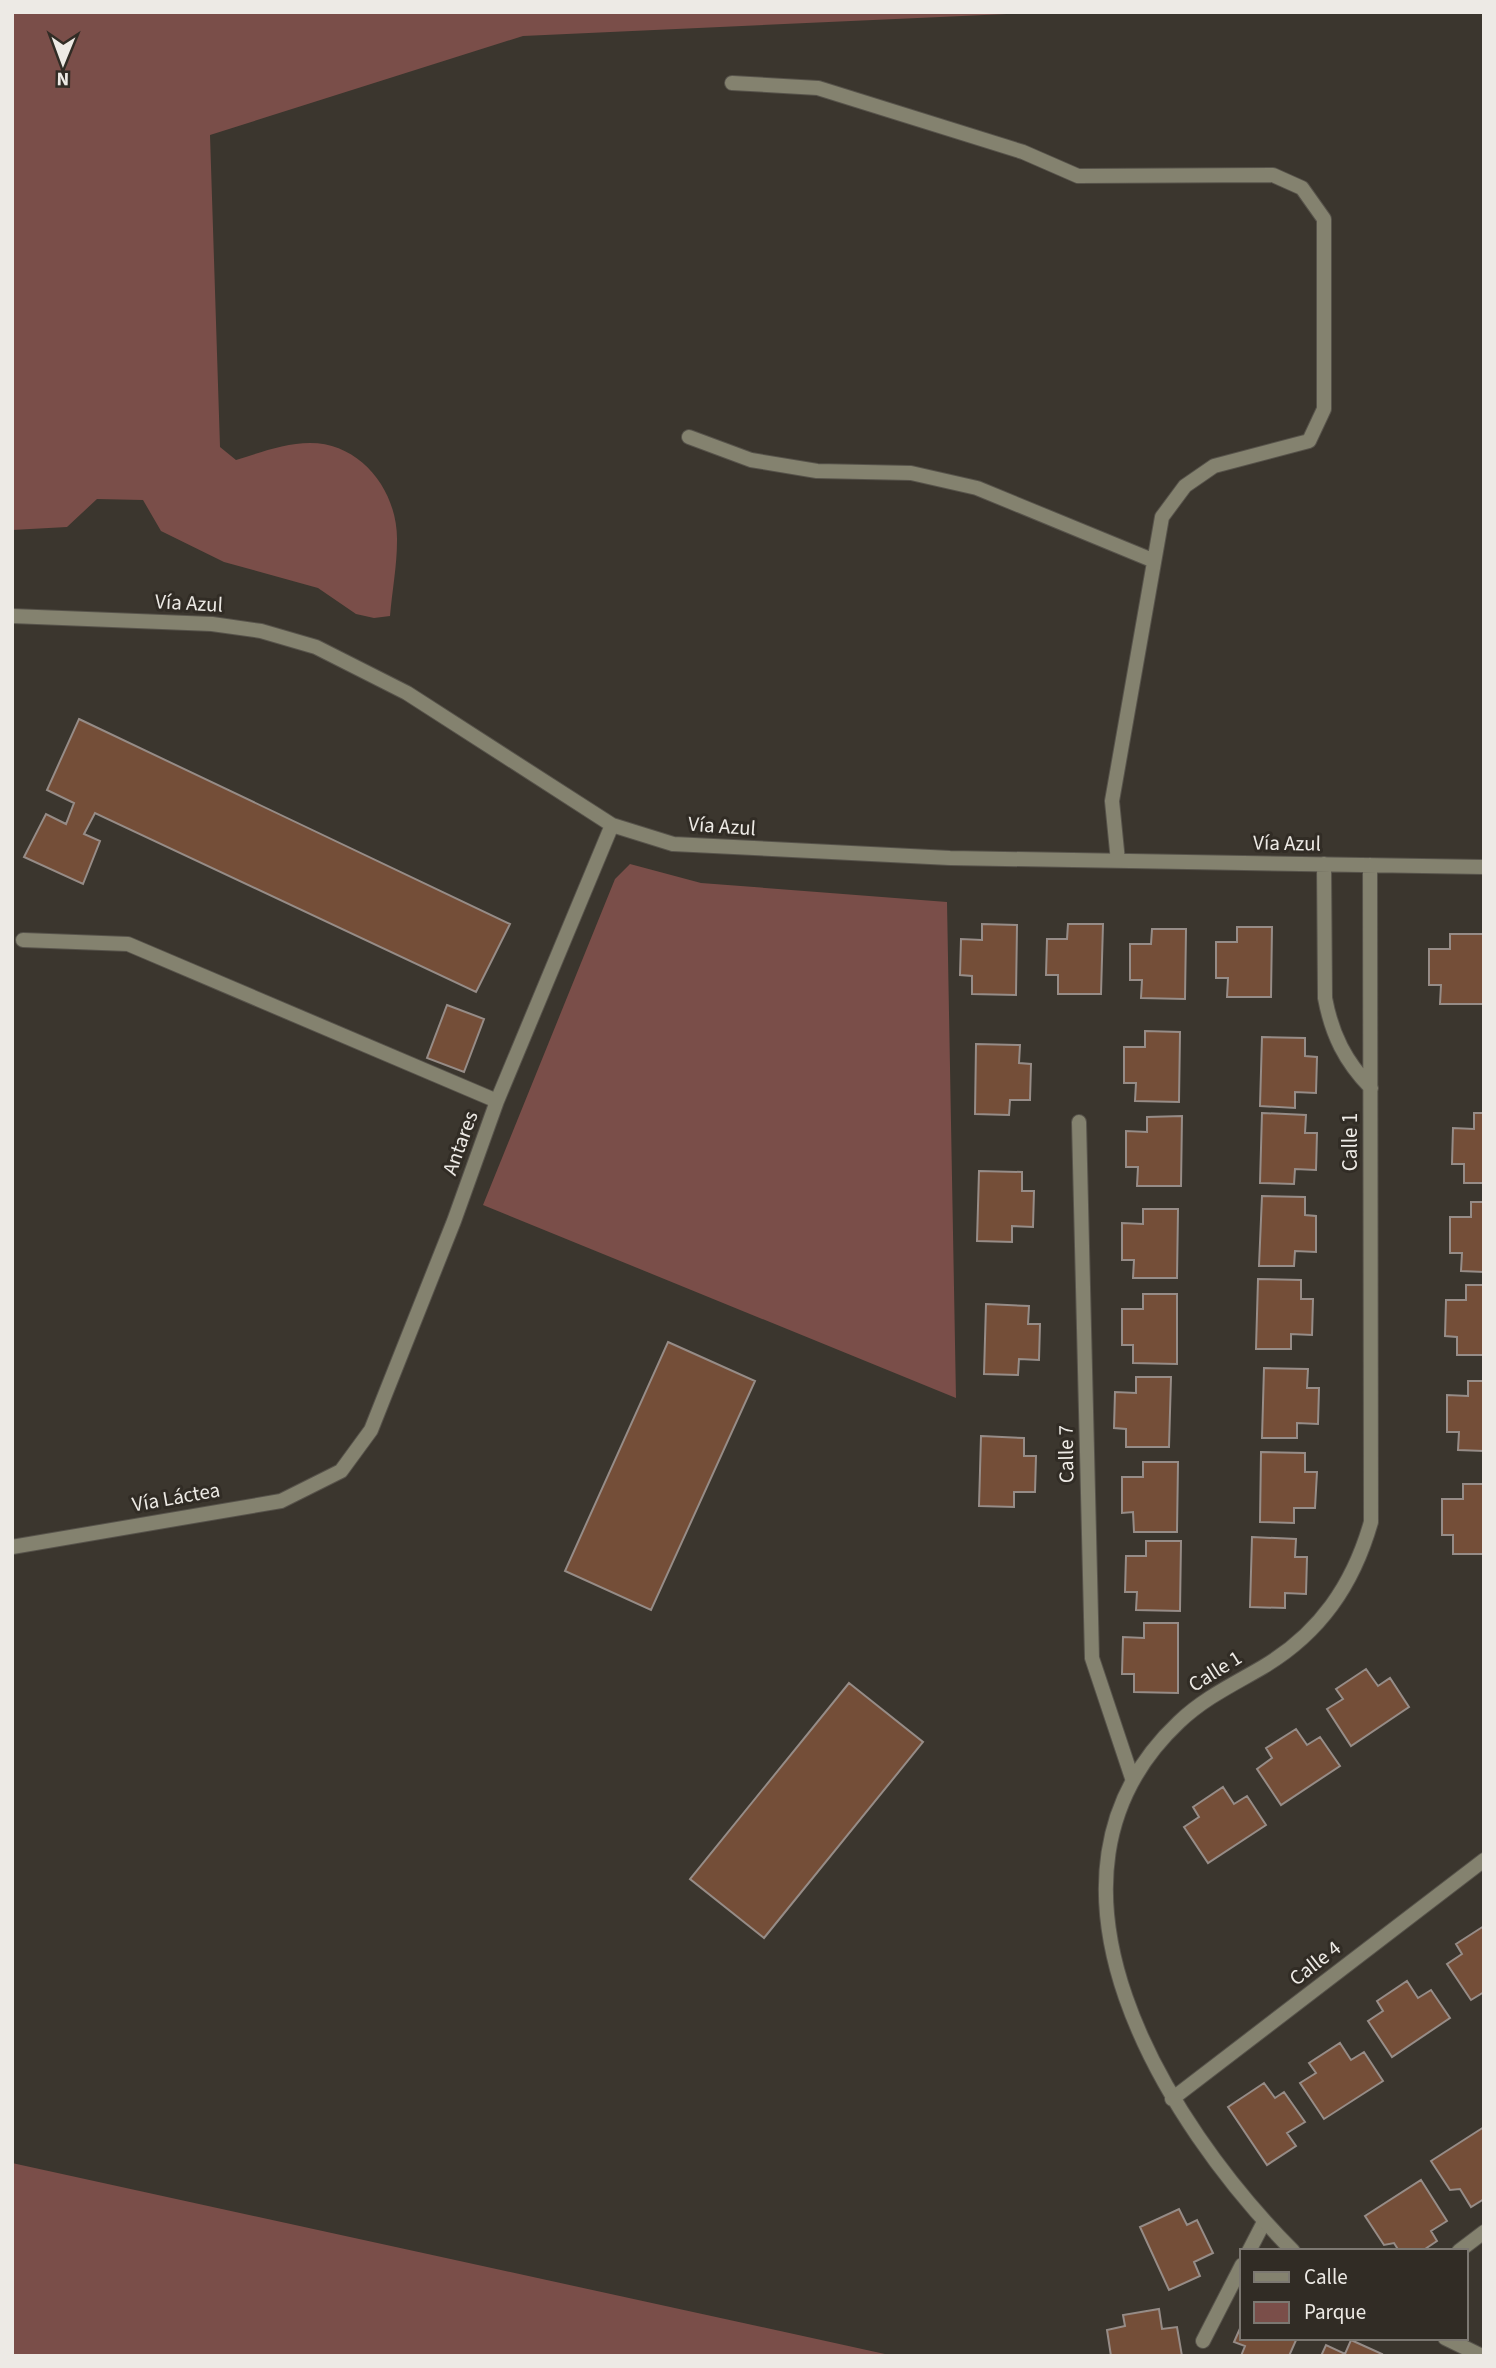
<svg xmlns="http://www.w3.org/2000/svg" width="1496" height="2368" font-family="'Source Sans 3',sans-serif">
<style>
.green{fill:#7a4e49}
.building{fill:#744e38;stroke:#968c87;stroke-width:2}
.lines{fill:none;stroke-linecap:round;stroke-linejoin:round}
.lane-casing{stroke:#57534b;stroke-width:16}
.street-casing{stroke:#57534b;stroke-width:16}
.lane{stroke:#84826f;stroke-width:14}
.street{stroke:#84826f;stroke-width:14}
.labels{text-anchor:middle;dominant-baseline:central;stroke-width:6;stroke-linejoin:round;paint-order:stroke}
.street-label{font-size:21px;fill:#edeae5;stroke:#312c25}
</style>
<rect width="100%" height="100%" fill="#3b362e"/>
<path class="green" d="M12,12h1037l-526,24 -313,99 10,312 16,13c23,-7 49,-17 74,-17 52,0 88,49 87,98 0,25 -5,50 -7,75l-16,2 -18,-4 -38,-26 -94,-26 -63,-31 -18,-31 -46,-1 -30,28 -55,3z
M630,864l71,19 246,19 9,496 -473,-193 132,-326z
M12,2163l882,193h-882z"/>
<path class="building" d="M79,719l431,205 -34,68 -381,-179 -11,21 16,7 -17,43 -59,-27 22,-43 20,10 8,-21 -27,-13z
M982,924l35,1 -1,70 -44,-1v-18l-12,-1 1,-36 21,1z
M1068,924h35l-2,70h-43v-19h-12l1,-36h20z
M1237,927h35l-1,70h-44l1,-19h-12v-36h21z
M1152,929h34l-1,70 -44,-1 1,-18h-12v-36h21z
M1450,934h34v70h-44l1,-19h-12v-36h21z
M447,1005l37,14 -20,53 -37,-14z
M1145,1031l35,1 -1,70 -44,-1 1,-18h-12v-36h21z
M1262,1037l43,1v18l12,1 -1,36 -21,-1v16l-35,-2z
M976,1044l44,1 -1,18 12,1 -1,36h-20l-1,15 -34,-1z
M1262,1113l44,2 -1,18h12l-1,37 -21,-1 -1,15 -34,-1z
M1474,1113h10v70h-20v-19h-12l1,-36 21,1z
M1182,1116l-1,70h-44l1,-19h-12v-36l21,1v-15z
M979,1171l43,1v19h12l-1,36 -21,-1v16l-35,-1z
M1262,1196l43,1v18l11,1v36l-21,-1 -1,15h-35z
M1471,1202h13v70l-23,-1 1,-18h-12v-36h21z
M1143,1209h35l-1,69h-44l1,-18h-12v-37l21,1z
M1258,1279l43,1v19h12l-1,36 -21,-1v15h-35z
M1466,1285h18v70h-27v-18l-12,-1 1,-36h20z
M1143,1294h34v70l-44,-1v-18h-11v-36h21z
M986,1304l43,2 -1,18h12l-1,36 -20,-1 -1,16 -34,-1z
M668,1342l87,39 -104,229 -86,-39z
M1264,1368l44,1 -1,19h12l-1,36 -21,-1v15h-35z
M1136,1377h35l-2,70h-43v-18l-12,-1 1,-36 21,1z
M1468,1381h16v70l-26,-1 1,-18h-12v-37l21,1z
M981,1436l43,2v18h12l-1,36h-21v15l-35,-1z
M1261,1452l44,1v19h12l-2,36h-21v15l-34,-1z
M1143,1462h35l-1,70h-43l-1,-20 -11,1v-36h21z
M1463,1484h21v70h-31v-19h-11v-36h21z
M1252,1537l44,2 -1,18h12l-1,37 -21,-1v15l-35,-1z
M1146,1541h35l-1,70 -44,-1 1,-18h-12l1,-36h20z
M1144,1623h34v70l-44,-1v-18h-12l1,-37 21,1z
M1366,1669l12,17 12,-8 19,29 -58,39 -24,-37 16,-10 -7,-10z
M849,1683l74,59 -159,196 -74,-59z
M1296,1729l11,16 13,-8 20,29 -59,39 -24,-36 15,-11 -6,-10z
M1223,1787l11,17 13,-8 19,29 -58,38 -24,-36 15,-10 -6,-10z
M1484,1926v66l-13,8 -24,-36 15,-10 -6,-10z
M1407,1981l11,17 13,-8 19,28 -58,39 -24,-36 15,-10 -6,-10z
M1340,2043l11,17 13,-8 19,29 -59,38 -24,-36 16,-10 -7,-10z
M1264,2083l11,15 9,-6 21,30 -18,11 9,13 -29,19 -39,-58z
M1484,2127v72l-13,8 -11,-18 -10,1 -19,-29z
M1421,2180l26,41 -16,10 6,10 -15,10h-23l-5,-8 -10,2 -19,-29z
M1179,2209l8,16 10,-5 16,33 -19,9 6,14 -31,14 -29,-63z
M1159,2309l3,20 15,-2 5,29h-71l-4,-26 18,-4 -2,-11z
M1242,2324v14h55l-8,18h-48l4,-10 -11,-4z
M1351,2340l31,14 -1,2h-60l5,-11 19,9z"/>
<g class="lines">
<defs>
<path id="lane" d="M1249,2251l15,-29
M1203,2341l39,-76"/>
<path id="street" d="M732,83l86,5 205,64 55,24 195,-1 29,13 22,31v190l-15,32 -95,25 -29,20 -23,31 -50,284 6,60
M689,437l62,23 66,11 94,2 66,15 175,72
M12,616l200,8 49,7 55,16 91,46 205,132 61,19 277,14 534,9
M1324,864l1,134c7,37 20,63 46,90
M23,940l105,4 369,157
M1079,1122l13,536 40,120
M12,1547l269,-46 60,-30 30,-41 83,-209 43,-120 115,-276
M1172,2099l312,-239
M1293,2251c-127,-128 -281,-372 -114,-529 25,-24 55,-38 84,-55 57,-34 90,-82 108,-145l-1,-657
M1459,2251l25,-19
M1445,2338l37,18"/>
</defs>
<use href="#lane" class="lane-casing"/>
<use href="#street" class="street-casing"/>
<use href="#lane" class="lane"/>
<use href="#street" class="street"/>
</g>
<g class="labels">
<g class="street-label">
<text transform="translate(189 603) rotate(3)">Vía Azul</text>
<text transform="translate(722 826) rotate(4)">Vía Azul</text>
<text transform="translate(1287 843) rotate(1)">Vía Azul</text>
<text transform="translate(1350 1142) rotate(-90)">Calle 1</text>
<text transform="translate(460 1143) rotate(-70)">Antares</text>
<text transform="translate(1066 1454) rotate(-91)">Calle 7</text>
<text transform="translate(176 1497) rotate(-10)">Vía Láctea</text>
<text transform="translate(1215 1671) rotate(-32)">Calle 1</text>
<text transform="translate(1315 1963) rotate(-38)">Calle 4</text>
</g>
</g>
<rect width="1496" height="2368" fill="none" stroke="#edeae5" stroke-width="28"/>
<rect x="1240" y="2249" width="228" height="91" fill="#312c25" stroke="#7c7872" stroke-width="2"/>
<rect x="1254" y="2272" width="35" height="10" fill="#84826f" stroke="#7c7872" stroke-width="2"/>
<text x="1304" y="2284" font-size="21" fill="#edeae5">Calle</text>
<rect x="1254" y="2302" width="35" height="21" fill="#7a4e49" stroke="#7c7872" stroke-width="2"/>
<text x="1304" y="2319" font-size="21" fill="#edeae5">Parque</text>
<g transform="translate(63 63) rotate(181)" stroke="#312c25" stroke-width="5" paint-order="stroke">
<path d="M0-5L12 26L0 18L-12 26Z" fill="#edeae5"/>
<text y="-10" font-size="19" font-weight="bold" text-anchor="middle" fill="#edeae5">N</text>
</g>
</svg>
